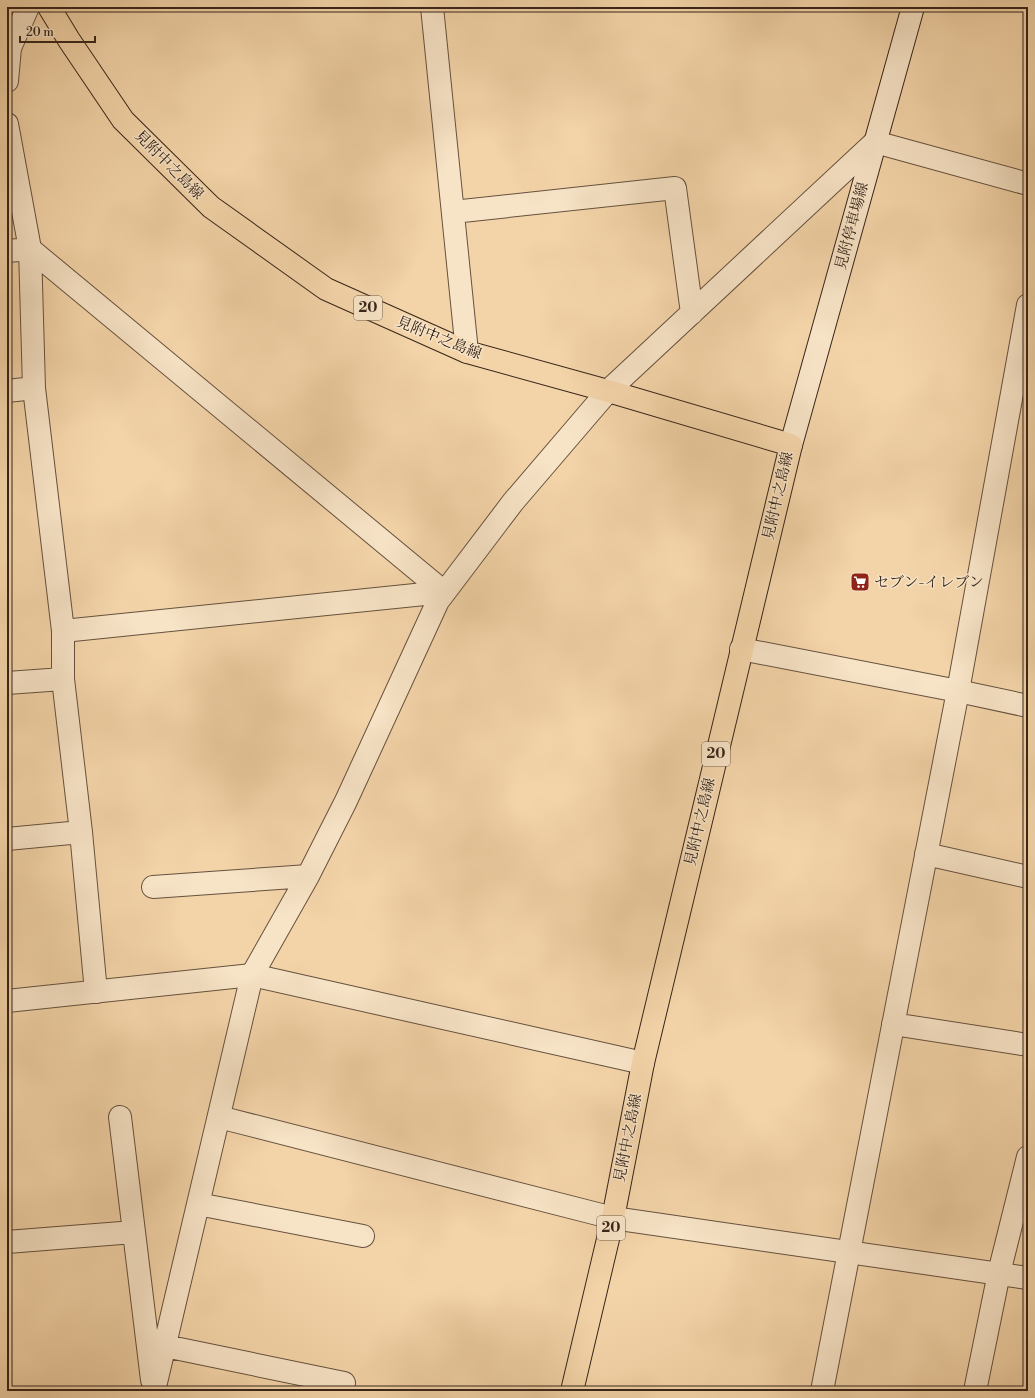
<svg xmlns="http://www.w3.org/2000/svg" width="1035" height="1398" font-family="'Libre Bodoni','Noto Serif JP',serif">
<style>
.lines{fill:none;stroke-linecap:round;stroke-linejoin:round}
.minor-casing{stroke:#66513e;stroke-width:24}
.tertiary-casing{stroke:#66513e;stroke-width:24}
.secondary-casing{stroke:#37251a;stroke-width:24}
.primary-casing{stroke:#37251a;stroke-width:24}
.minor{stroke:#f7e3c6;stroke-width:22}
.tertiary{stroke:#f7e3c6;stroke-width:22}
.secondary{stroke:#f7e3c6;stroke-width:22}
.primary{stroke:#f3d4a8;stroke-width:22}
.labels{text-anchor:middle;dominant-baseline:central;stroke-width:3;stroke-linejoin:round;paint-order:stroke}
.shield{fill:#f7e3c6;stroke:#715e4e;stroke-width:1}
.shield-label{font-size:14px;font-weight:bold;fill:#37251a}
.street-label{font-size:15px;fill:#37251a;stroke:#f7e3c6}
.poi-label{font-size:15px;fill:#37251a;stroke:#f7e3c6;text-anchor:start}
</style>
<rect width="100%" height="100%" fill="#f3d4a8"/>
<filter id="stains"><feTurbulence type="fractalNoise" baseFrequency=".005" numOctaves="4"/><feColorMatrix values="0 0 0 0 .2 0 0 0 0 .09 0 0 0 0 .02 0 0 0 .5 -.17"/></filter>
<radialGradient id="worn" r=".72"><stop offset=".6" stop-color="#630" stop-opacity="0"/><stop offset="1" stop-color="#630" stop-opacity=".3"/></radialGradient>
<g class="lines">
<defs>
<path id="minor" d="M432,7l35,345
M7,81l3,-33 18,-41
M7,124l23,125 4,139 29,243v48l-56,4
M453,212l222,-24 17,125
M7,251l23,-2 414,343
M7,391l27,-3
M63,631l381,-39
M741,649l217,42 70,15
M81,832l15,160
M7,839l74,-7 -18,-153
M926,854l102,23
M153,887l155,-11
M893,1024l135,21
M120,1117l32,263
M219,1117l394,101
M198,1204l165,32
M7,1242l127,-10
M165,1346l179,37
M154,1391l98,-416 56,-99 38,-75 92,-200 75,-99 95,-111 267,-249 153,42
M822,1391l136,-700 70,-386
M975,1391l24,-118 29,-116"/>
<path id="tertiary" d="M7,1001l245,-26 391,88
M613,1218l415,60"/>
<path id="secondary" d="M791,445l122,-438"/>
<path id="primary" d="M49,7l20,33 54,80 88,87 115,82 141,63 141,39 183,54 -148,618 -30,155 -41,173"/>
</defs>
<use href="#minor" class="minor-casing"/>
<use href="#tertiary" class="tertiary-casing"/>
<use href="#secondary" class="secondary-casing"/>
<use href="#primary" class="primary-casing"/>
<use href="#minor" class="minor"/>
<use href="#tertiary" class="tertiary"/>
<use href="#secondary" class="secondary"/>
<use href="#primary" class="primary"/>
</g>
<defs>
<symbol id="supermarket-square" viewBox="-11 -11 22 22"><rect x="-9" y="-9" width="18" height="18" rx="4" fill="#8f2418" stroke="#f7e3c6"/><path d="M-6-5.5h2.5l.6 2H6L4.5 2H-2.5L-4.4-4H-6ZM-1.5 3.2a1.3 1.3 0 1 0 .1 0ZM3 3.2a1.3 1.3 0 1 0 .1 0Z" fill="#fff"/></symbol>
</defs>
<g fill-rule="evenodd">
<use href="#supermarket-square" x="849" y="571" width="22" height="22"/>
</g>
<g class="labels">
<g class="shield">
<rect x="354" y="296" width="28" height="24" rx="3"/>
<rect x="702" y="742" width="28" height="24" rx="3"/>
<rect x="597" y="1216" width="28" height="24" rx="3"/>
</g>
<g class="shield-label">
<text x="368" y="308">20</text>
<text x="716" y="754">20</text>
<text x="611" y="1228">20</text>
</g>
<g class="street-label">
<text transform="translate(169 165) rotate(45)">見附中之島線</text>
<text transform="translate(852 226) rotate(-75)">見附停車場線</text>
<text transform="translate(439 338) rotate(22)">見附中之島線</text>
<text transform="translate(778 496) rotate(-77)">見附中之島線</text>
<text transform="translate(700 822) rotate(-77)">見附中之島線</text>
<text transform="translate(628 1138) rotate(-79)">見附中之島線</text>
</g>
<g class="poi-label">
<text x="874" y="582">セブン-イレブン</text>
</g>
</g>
<rect width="1035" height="1398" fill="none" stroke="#f3d4a8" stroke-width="24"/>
<rect x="8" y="8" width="1019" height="1382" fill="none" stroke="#37251a" stroke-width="2"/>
<rect x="12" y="12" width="1011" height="1374" fill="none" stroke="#37251a"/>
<path d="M20 36v6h75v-6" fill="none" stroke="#37251a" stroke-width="2"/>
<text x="26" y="36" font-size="12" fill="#37251a" stroke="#f7e3c6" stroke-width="3" paint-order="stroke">20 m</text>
<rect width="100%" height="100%" filter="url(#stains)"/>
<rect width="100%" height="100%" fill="url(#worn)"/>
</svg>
